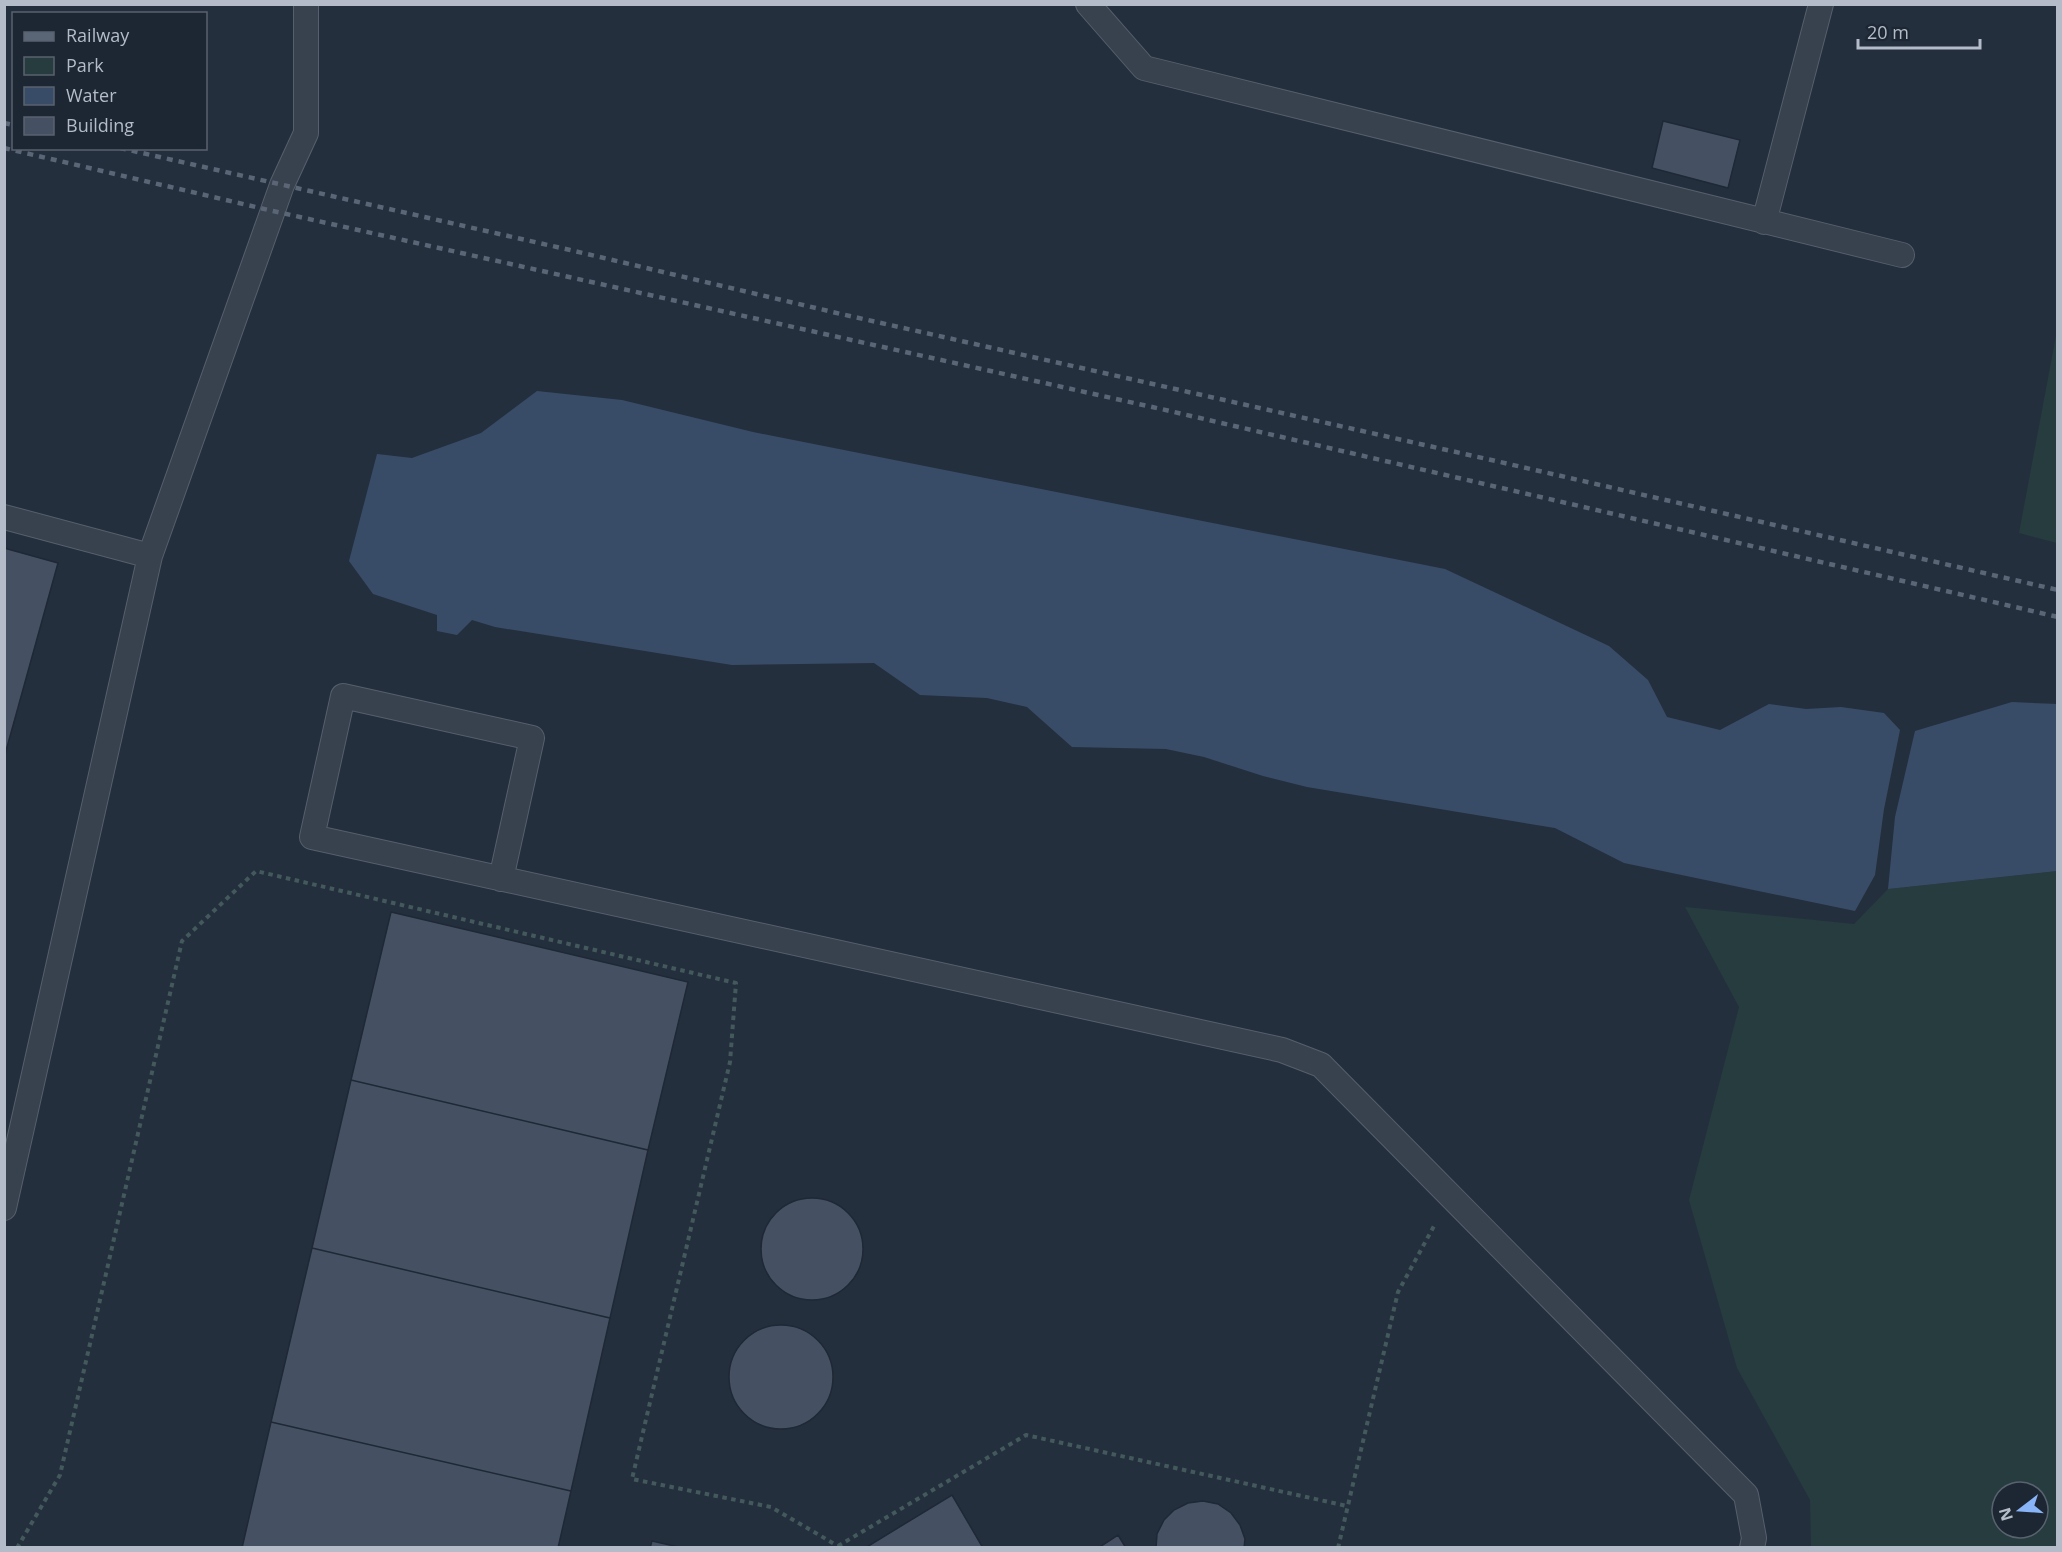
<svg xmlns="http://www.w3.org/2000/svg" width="2062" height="1552" font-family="'Open Sans',sans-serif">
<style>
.green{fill:#263c3f;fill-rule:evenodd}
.water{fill:#394c67}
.building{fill:#455162;stroke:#1f2835;stroke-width:1.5}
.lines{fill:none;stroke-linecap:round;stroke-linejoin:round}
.service-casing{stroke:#565f6c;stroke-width:26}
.path{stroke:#44595c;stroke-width:4;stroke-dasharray:4.5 4.5;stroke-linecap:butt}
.service{stroke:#38414e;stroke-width:24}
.rail{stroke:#5a6575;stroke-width:4.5;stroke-dasharray:6 6;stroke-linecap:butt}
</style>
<rect width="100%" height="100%" fill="#242f3e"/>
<path class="green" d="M2057,330v213l-38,-10z
M2057,871v676h-246l-1,-47 -73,-132 -48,-168 50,-193 -54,-100 169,17 34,-35zM2002,1492h36v36h-36z"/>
<path class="water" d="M537,391l85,9 131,32 692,137 164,77 39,34 19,37 53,13 49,-26 37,5 35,-2 43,6 16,17 -16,79 -9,66 -20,36 -231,-48 -69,-35 -248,-41 -44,-11 -59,-19 -38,-8 -94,-2 -45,-40 -40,-9 -67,-3 -46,-32 -142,2 -237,-38 -23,-7 -15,15 -20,-4v-16l-64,-21 -24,-33 28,-107 35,4 69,-25z
M2012,702l45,2v167l-169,18 7,-72 20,-86z"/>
<path class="building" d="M1663,121l77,19 -12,48 -76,-20z
M4,548l54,15 -54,195z
M391,912l297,70 -40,168 -297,-70z
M351,1080l297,70 -38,168 -298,-70z
M761 1249a51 51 0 1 1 102 0a51 51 0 1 1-102 0Z
M312,1248l298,70 -39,173 -300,-69z
M729 1377a52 52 0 1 1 104 0a52 52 0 1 1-104 0Z
M271,1422l300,69 -13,57h-316z
M952,1495l31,53h-118z
M1203,1501l15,3 13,9 9,12 5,14 -1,9h-88l1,-14 7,-14 10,-10 14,-7z
M1118,1535l8,13h-28z
M652,1541l31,7h-33z"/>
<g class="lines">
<defs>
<path id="service" d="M1088,4l56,64 758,187
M1764,222l57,-218
M4,517l146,39 -146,652
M150,556l132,-371 24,-52v-129
M501,879l31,-141 -189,-42 -31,141 970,213 39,15 425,430 8,43 -2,10"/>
</defs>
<use href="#service" class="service-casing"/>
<path class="path" d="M838,1546l188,-111 321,71
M17,1548l43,-73 122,-534 74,-70 480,112 -6,79 -98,417 139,28 67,39
M1338,1548l60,-256 36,-66"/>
<use href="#service" class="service"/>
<path class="rail" d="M4,123l10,2
M4,148l269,63 888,198 897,208
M120,148l450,102 271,64 646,145 571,131"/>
</g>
<rect width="2062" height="1552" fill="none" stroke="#b4bcc9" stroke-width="12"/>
<rect x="12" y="12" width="195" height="138" fill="#1d2633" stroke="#59626f" stroke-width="1.5"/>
<rect x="24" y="32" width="30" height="9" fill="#5a6575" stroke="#59626f" stroke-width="1.5"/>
<text x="66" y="42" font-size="18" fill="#b4bcc9">Railway</text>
<rect x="24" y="57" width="30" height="18" fill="#263c3f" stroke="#59626f" stroke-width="1.5"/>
<text x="66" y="72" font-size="18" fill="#b4bcc9">Park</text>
<rect x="24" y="87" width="30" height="18" fill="#394c67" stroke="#59626f" stroke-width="1.5"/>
<text x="66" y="102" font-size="18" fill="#b4bcc9">Water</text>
<rect x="24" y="117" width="30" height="18" fill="#455162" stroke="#59626f" stroke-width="1.5"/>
<text x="66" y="132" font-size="18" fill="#b4bcc9">Building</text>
<g transform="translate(2020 1510) rotate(253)"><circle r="28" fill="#1d2633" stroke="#59626f" stroke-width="1.5"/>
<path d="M0-4.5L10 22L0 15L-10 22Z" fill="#8ab4f8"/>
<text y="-9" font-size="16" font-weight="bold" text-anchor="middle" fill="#b4bcc9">N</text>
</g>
<path d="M1858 39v9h122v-9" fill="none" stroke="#b4bcc9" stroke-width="3"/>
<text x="1867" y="39" font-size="18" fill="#b4bcc9" stroke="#1d2633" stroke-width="4.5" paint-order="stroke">20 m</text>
</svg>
